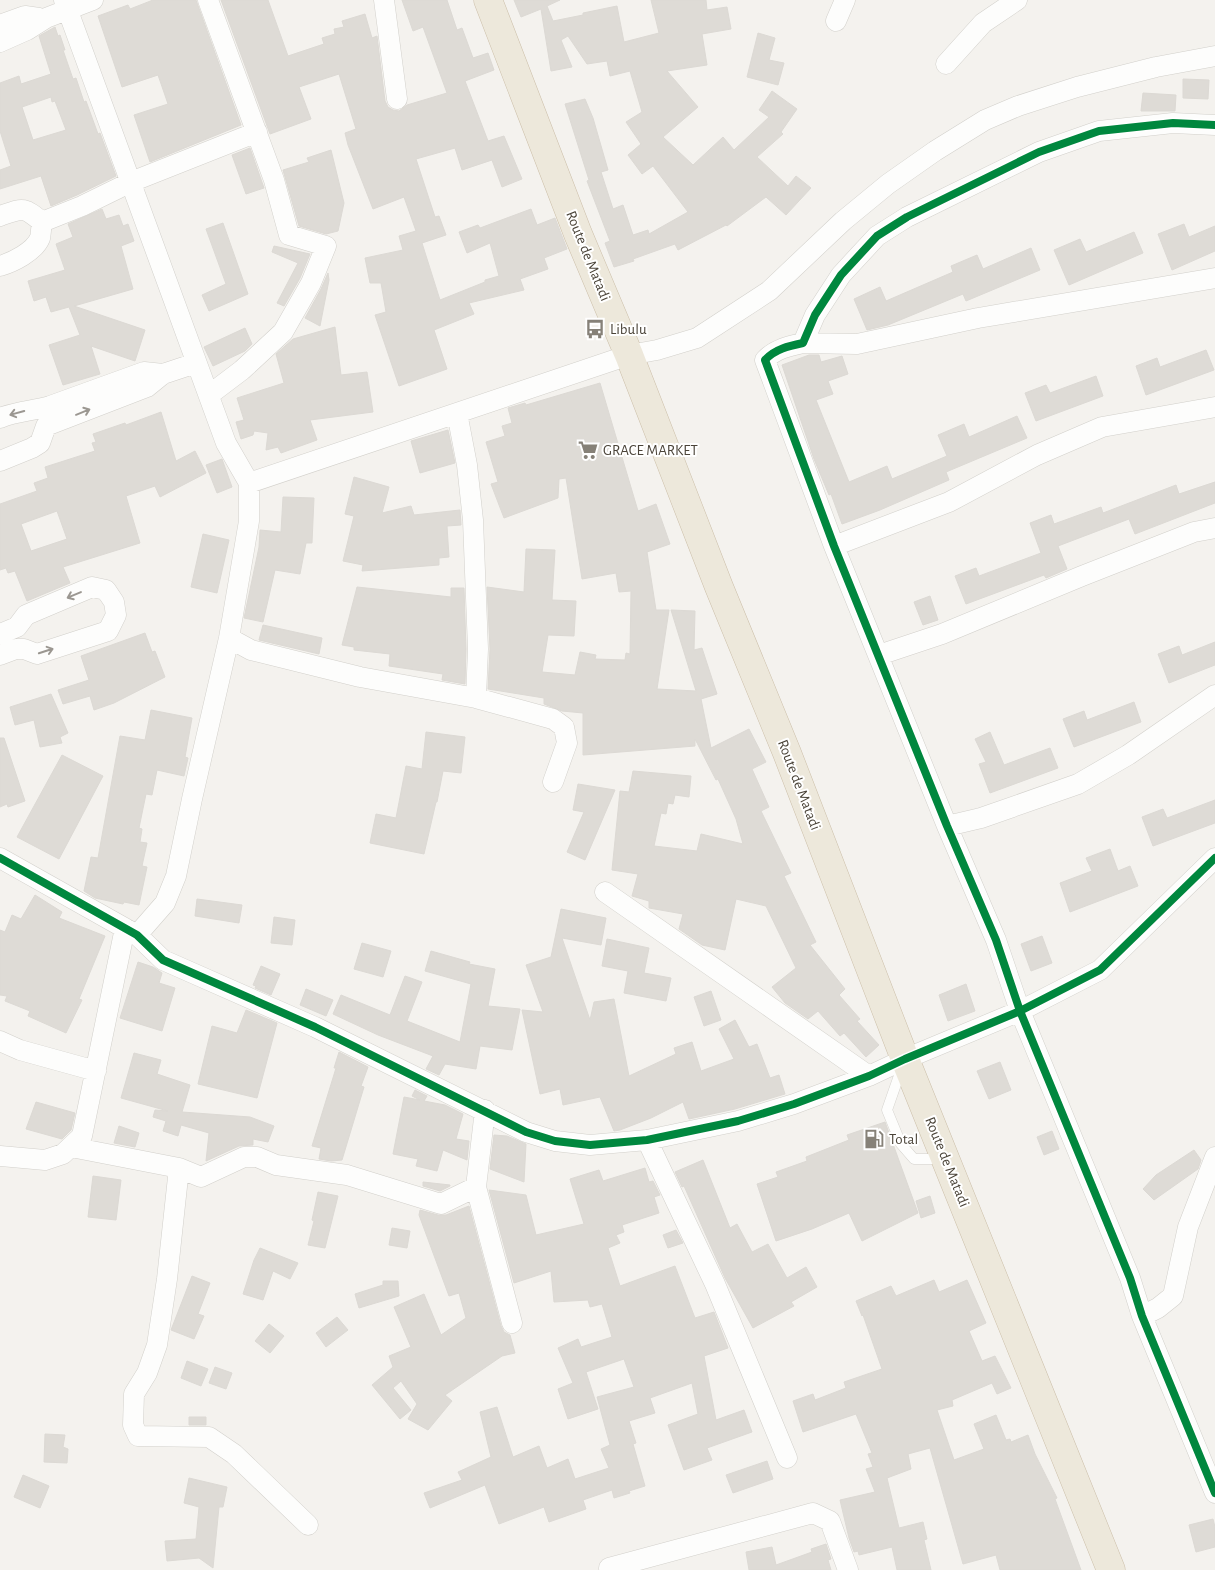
<svg xmlns="http://www.w3.org/2000/svg" width="1215" height="1570" font-family="'Alegreya Sans',sans-serif">
<style>
.building{fill:#dedbd6;stroke:#dcd9d4;fill-rule:evenodd}
.lines{fill:none;stroke-linecap:round;stroke-linejoin:round}
.lane-casing{stroke:#d2d0cb;stroke-width:11}
.street-casing{stroke:#d2d0cb;stroke-width:21}
.highway-casing{stroke:#ccbfa9;stroke-width:29}
.lane{stroke:#fdfdfc;stroke-width:10}
.street{stroke:#fdfdfc;stroke-width:20}
.highway{stroke:#ede8db;stroke-width:28}
.cycleway-casing{stroke:#fff;stroke-width:11}
.cycleway{stroke:#00873e;stroke-width:8}
.oneway{stroke:#9b9791}
.labels{text-anchor:middle;dominant-baseline:central;stroke-width:4;stroke-linejoin:round;paint-order:stroke}
.street-label{font-size:15px;fill:#4b4439;stroke:#fff}
.poi-label{font-size:15px;fill:#4b4439;stroke:#fff;text-anchor:start}
</style>
<rect width="100%" height="100%" fill="#f4f2ee"/>
<path class="building" d="M153,0h43l45,125 -91,37 -16,-47 34,-11 -10,-29 -36,12 -24,-71 30,-11 2,4z
M221,0h47l20,56 36,-12 -2,-6 13,-4 -1,-5 10,-2 -2,-6 23,-7 7,24 5,-2 8,65 3,6 5,3 6,1 8,-6 40,-12 -24,-66 -10,4 -11,-31h45l10,30 5,-2 11,30 15,-5 6,17 -29,11 23,60 16,-5 18,43 -20,8 -10,-27 -30,10 -7,-22 -39,11 19,58 4,-1 7,19 -24,8 18,57 45,-18v-2l14,-4 -9,-33 -23,10 -8,-21 19,-7 2,3 51,-19 6,16 18,-7 12,31 -23,9 4,11 -28,10 4,11 -55,13 5,11 -40,16 13,39 -48,17 -24,-71 11,-3 -5,-29h-11l-5,-25 38,-8 -4,-14 17,-5 -12,-34 -31,12 -25,-64 -3,-12 11,-4 -17,-55 -40,13 12,32 -41,15z
M514,0h46l-13,6 6,15 30,-6v-2l34,-7 7,36 35,-9 -8,-33h55l1,10 20,-3 4,22 -29,5 5,31 -40,6 31,36 -35,30 30,28 30,-28 11,13 35,-33 -10,-7 13,-19 25,18 -16,23 2,2 -26,23 31,29 8,-10 15,12 -25,27 -20,-18 -39,29 -1,-1 -48,25 -3,-6 -42,15 1,2 -20,6 -9,-24 5,-2 -23,-60 2,-1 -24,-76 20,-5 8,19 15,52 -7,2 12,37 10,-4 10,30 15,-5 1,4 39,-22 -35,-46 -11,8 -14,-19 13,-11 -15,-22 16,-10 -12,-41 -20,5 -3,-15 -20,3 -19,-28 -7,4 11,27 -21,4 -10,-62 -20,8z
M55,27l3,9 2,-1 5,15h-2l10,29 3,-1 8,24 2,-1 12,33 2,-1 16,43 -39,19 -26,11 -10,-30 -41,13v-19l11,-4 -11,-35v-48l19,-7 2,8 30,-10 -12,-38zM51,97l1,5 3,-1 11,29 -33,10 -11,-33z
M758,33l17,5 -6,22 15,3 -6,22 -31,-8z
M1183,79l26,1 -1,19 -25,-1z
M1143,93l33,2 -1,16h-34z
M250,148l14,40 -18,6 -14,-39z
M331,150l13,53 -6,28 -12,3 -27,-8 -16,-56 26,-8 -2,-4z
M102,209l4,10 13,-4 4,11 5,-2 6,17 -13,5 12,43 -59,17 71,24 -10,31 -44,-15 9,28 -37,11 -14,-40 31,-10 -11,-28 -18,5 -5,-15 -12,4 -6,-20 37,-11 -9,-26 17,-7 -5,-13z
M223,223l25,71 -39,17 -7,-16 24,-11 -20,-55z
M1184,224l5,13 26,-11v25l-43,19 -14,-36z
M1134,232l9,21 -74,32 -15,-35 26,-11 6,13z
M274,246l36,8 -10,24 -16,28 -7,-3 21,-40 -26,-11z
M1031,248l9,22 -74,31 -3,-7 -75,31 -21,5 -13,-31 26,-12 6,14 67,-29 -2,-6 26,-11 6,14z
M328,273l1,7 -9,46 -15,-8 16,-29z
M335,327l6,48 26,-3 6,40 -63,8 7,20 -36,13 -3,-6 -12,3 2,-17 -14,-2 -1,4 -12,4 -5,-17 8,-2 -7,-22 47,-15 -8,-29 17,-15z
M245,328l7,16 -7,7 -32,15 -9,-19z
M1206,350l8,20 -68,25 -10,-29 21,-8 3,9z
M809,355h10l2,7 21,-6 6,18 -20,7 5,13 -17,6 33,82 38,-16 5,13 55,-23 -9,-21 26,-11 5,13 48,-21 10,22 -81,34 3,8 -69,30 -38,14 -11,-30 -2,1 -15,-36 -32,-94z
M1096,376l7,20 -67,25 -11,-28 21,-8 4,8z
M600,383l38,128 18,-7 14,40 -23,8 9,58h13l-12,79 39,2 -25,-81 24,1 -1,39 8,-2 15,46 -16,5 10,49 38,-19 17,33 -14,7 17,38 -8,4 30,62 -7,3 32,66 -6,3 35,44 -6,6 21,24 -3,2 22,24 -13,12 -22,-24 -4,3 -22,-25 -10,8 -23,-16 -13,-16 24,-19 -30,-62 -30,-7 -11,51 -23,-5 -23,-16 4,-15 -34,-6v-7l-17,-5 6,-22 -26,-4 8,-79 9,1 4,-21 58,5 -2,21 -14,-2 -2,9 -5,-1 -2,11 -5,-1 -7,33 43,5 4,-17 42,10 -7,-25 -18,-40 -2,1 -21,-41v7l-112,9v-42l-21,-2 -18,-7v-6l-56,-9 2,-40 -3,-62 37,5 2,-43 29,1 -3,50 24,1 -2,35 -26,-1 -6,37 33,3 5,-23 16,3 -1,4 30,1 1,-7 4,1 1,-63 -12,1 -3,-19 -34,6 -16,-101 -7,1 -1,19 -54,20 -13,-34 7,-2 -12,-40 19,-6 -3,-10 10,-3 -4,-15 17,-5 1,2z
M161,412l15,49 19,-10 11,22 -46,24 -5,-11 -29,10 14,47 -77,24 7,16 -43,18 -12,-30 -7,2 -2,-5 -6,2v-66l37,-13 -3,-8 14,-5 -3,-11 50,-16 -3,-8 4,-1 -3,-8 32,-11 1,2zM57,511l10,28 -36,12 -10,-27z
M448,430l7,33 -35,10 -9,-32z
M222,459l10,28 -15,6 -11,-28z
M354,477l35,10 -7,26 29,-7 3,9 46,-5 1,15 -14,1 2,31 -10,1v7l-77,6 1,-6 -20,-4 11,-45 -9,-2z
M1215,482v21l-80,31 -6,-15 -71,27 9,23 -21,9 -2,-3 -78,29 -11,-28 21,-8 3,8 62,-23 -11,-30 21,-8 3,9 47,-17 2,6 73,-28 3,9z
M283,497l31,1 -2,45h-6l-6,31 -25,-4 -12,52 -19,-4 15,-71 1,-17 21,2z
M203,534l26,6 -12,53 -26,-6z
M357,587l94,10v-9h13l2,61 -1,35 -23,-4 1,-6 -54,-8 1,-12 -36,-4v-3l-12,-2z
M930,596l8,24 -15,5 -9,-23z
M263,625l59,13 -3,16 -60,-14z
M145,633l7,19 3,-1 10,26 -51,26 -20,7 -4,-14 -27,8 -5,-14 31,-10 -8,-24z
M1215,642v23l-46,18 -11,-29 21,-8 3,9z
M51,694l17,39 -8,4 2,6 -22,4 -6,-27 -19,5 -5,-18z
M1134,702l7,20 -67,25 -11,-28 21,-8 3,9z
M151,710l41,8 -7,39 3,1 -4,18 -27,-6 -5,25 -6,-1 -7,34 3,1 -2,13 7,1 -5,23 5,1 -8,38 -15,-3 -1,2 -28,-6 -11,-7 7,-34 7,1 22,-122 25,4z
M426,732l39,5 -4,36 -18,-2 -6,31h-1l-12,52 -54,-11 6,-29 20,4 10,-52 16,3z
M990,732l14,33 46,-17 8,20 -68,25 -11,-29 7,-2 -11,-23z
M0,738h4l21,63 -17,6 -1,-3 -7,3z
M62,755l41,21 -44,83 -42,-22z
M578,784l37,6 -30,70 -18,-8 17,-40 -11,-2z
M1215,800v23l-62,23 -11,-29 21,-8 4,9z
M1110,849l8,22 12,-5 8,20 -68,26 -10,-29 32,-12 -6,-13z
M35,895l27,17 -3,6 46,18 -26,63 3,1 -16,33 -38,-17 2,-5 -25,-10 2,-5 -7,-1v-65l5,2 7,-17 9,4z
M197,899l45,6 -3,18 -44,-7z
M561,909l45,9 -5,27 -39,-7 28,82 4,-18 20,-3 15,77 47,-22 -2,-6 18,-6 9,29 33,-12 -15,-30 16,-9 14,27 8,-3 13,34 9,-3 6,19 -50,15 -46,10 -6,-17 -32,16 -31,12 -6,1 -14,-34 -37,8 -3,-16 -20,5 -18,-84 21,2 -17,-47 25,-8z
M274,917l21,3 -3,25 -21,-2z
M1042,936l10,27 -21,8 -10,-27z
M607,939l42,9 -5,25 27,5 -5,23 -42,-8 4,-22 -26,-5z
M362,943l29,8 -8,26 -29,-8z
M431,951l39,11 -1,2 26,5 -7,37 32,3 -8,41 -32,-4 -4,23 -31,-5 -6,11 -13,-6 7,-13 -55,-21 -45,-21 8,-19 49,20 15,-39 17,6 -15,39 53,21 11,-58 -46,-13z
M138,962l15,5 9,6 -3,10 16,5 -13,43 -42,-13z
M261,966l19,8 -9,21 -16,-7 1,-2 -3,-1z
M966,984l9,27 -27,10 -9,-26z
M306,989l27,11 -7,16 -26,-11z
M711,991l10,29 -17,6 -10,-29z
M246,1010l31,13 -20,75 -59,-14 14,-58 25,7z
M339,1052l29,15 -7,19 3,1 -22,73 -11,1 -12,-2 2,-11 -9,-2 24,-78h-2z
M134,1053l27,7 -4,14 33,11 -8,27 68,5 24,9 -6,16 -15,-3v6l-14,1 -33,15 3,-28 -28,-8 -3,11 -15,-5 3,-10 -13,-4 2,-7 13,1 -47,-13z
M1000,1062l11,28 -22,9 -12,-28z
M415,1090l12,6 -3,5 21,4 18,9 -7,25 13,2 -2,19 -24,-10 -6,21 -21,-5 2,-7 -25,-5 11,-57 16,3 -8,-4z
M36,1102l39,11 -4,17 -9,9 -36,-10z
M885,1122l33,91 -56,28 -13,-28 -37,16 -36,12 -19,-57 21,-7 -2,-5 31,-11 -1,-4 43,-17 -2,-5z
M119,1126l20,7 -4,14 -21,-4z
M1052,1131l7,18 -15,6 -7,-18z
M494,1135l13,1 19,8 -2,38 -34,-13z
M1194,1150l7,10 -3,9 -44,31 -11,-11 13,-14z
M703,1160l27,68 7,-4 15,28 16,-8 19,34 19,-11 11,20 -26,15 3,4 -41,22 -28,-50 -41,-92 -2,1 -7,-15z
M645,1168l4,14 4,-1 7,14 -6,2 5,16 -37,12 2,7 -8,3 4,8 -12,5 12,38 55,-20 20,52 19,-6 14,36 -24,8 12,64 28,-10 8,22 -45,16 5,12 -28,10 -16,-45 30,-11 -6,-31 -42,15 5,15 -26,8 7,22 -3,1 12,42 -16,5 1,2 -16,5 -2,-8 -29,10 3,9 -37,13 -5,-15 -45,17 -14,-39 -55,23 -6,-15 38,-13 -4,-8 33,-15 -11,-45 17,-5 16,50 26,-11 8,22 21,-9 7,20 34,-11 -8,-19 9,-4 -13,-48 37,-10 -10,-28 -38,13 12,37 -30,10 -10,-30 15,-6 -15,-35 20,-9 3,8 31,-10 -10,-33 -12,3 -2,-7 -34,2 -3,-31 -37,12 -25,-93 37,5 10,40 48,-11 -14,-45 29,-9 4,11z
M93,1176l28,4 -5,40 -28,-3z
M423,1182l27,3v1l-10,5 -17,-5z
M318,1192l20,4 -13,52 -17,-3 6,-24 -2,-1z
M930,1196l5,17 -14,5 -5,-17z
M469,1206l32,120 3,6 6,3 5,18 -13,3 -57,39 7,6 -24,29 -20,-11 9,-15 -16,-23 -8,7 18,22 -11,9 -28,-34 21,-18 -4,-11 22,-9 -17,-40 30,-13 17,41 25,-17 -7,-25 -10,3 -30,-81 1,-5 18,5h8z
M392,1228l18,3 -3,17 -18,-3z
M676,1230l7,13 -15,5 -5,-13z
M260,1248l38,15 -8,16 -17,-8 -10,29 -20,-6 11,-34z
M192,1276l18,7 -12,31 6,2 -10,23 -23,-9z
M934,1280l5,12 28,-12 19,43 -17,8 13,30 13,-5 16,32 -14,6 -5,-11 -40,17 1,6 -16,4 17,50 30,-11 -10,-25 22,-9 10,25 4,-1 1,3 17,-7 7,19 22,44 -2,1 26,71h-81l-4,-15 -33,9 -33,-116 -22,6 3,15 -24,9 12,50 24,-6 4,17 -3,1 7,30h-34l-5,-23 -33,8 -1,-4 -4,1 -5,-14 -9,-38 35,-8 -9,-23 7,-2 -5,-13 4,-1 -16,-39 -53,18 -10,-31 20,-7 2,6 31,-12 -2,-6 38,-13 -19,-54 -1,1 -6,-15 35,-15 5,10z
M383,1281h15l1,15 -40,12 -4,-14 28,-9z
M337,1317l11,13 -22,17 -10,-14z
M269,1324l15,12 -14,17 -15,-12z
M187,1361l21,8 -7,17 -20,-8z
M215,1367l17,6 -6,16 -17,-6z
M189,1417h17v8h-17z
M45,1434l20,1 -2,12 5,2 -1,14 -23,-1z
M767,1461l6,18 -40,14 -7,-18z
M23,1475l26,11 -9,22 -26,-11z
M189,1478l38,9 -4,20h-4l-6,61 -14,-10 -32,3 -2,-20 31,-2 3,-32 -15,-4z
M1213,1519l2,8v20l-19,5 -7,-27z
M826,1544l5,15 -3,1 3,10h-82l-3,-18 26,-5 4,18 36,-13 -1,-3z"/>
<g class="lines">
<defs>
<path id="lane" d="M902,1067l-15,43 14,34 13,15h28"/>
<path id="street" d="M64,0l162,443 23,40v38l-20,117 -37,161 -16,77 -11,27 -28,32
M208,0l66,180 15,55 37,11 -15,37 -28,49 -41,38 -33,25
M384,0l13,99
M836,21l9,-21
M0,25l25,-9 14,2
M0,42l27,-12 19,-12 47,-18
M946,64l37,-41 34,-23
M1215,125l-42,-2 -74,8 -60,21 -132,65 -30,19 -36,39 -26,40 -12,28c-14,3 -28,6 -38,17l69,186 113,280 49,114 24,71 110,267 12,38 73,177
M0,216c23,-8 23,-10 42,6 -1,5 -1,12 -2,16 -6,14 -27,24 -40,28
M42,222l40,-16 49,-24 126,-50
M803,343l54,1 121,-26 237,-40
M457,413l10,52 6,55 5,129 -2,49
M0,418c17,-7 33,-7 50,-12l94,-34 19,2
M0,461l32,-13 8,-5 6,-17 101,-39 16,-13 33,-11
M249,483l380,-128 28,-5 40,-12 72,-47 74,-70 45,-37 47,-33 50,-31 33,-14 59,-19 79,-20 59,-11
M834,546l115,-44 88,-47 65,-28 113,-20
M0,634l17,-7 9,-12 66,-28 14,3 8,12 2,13 -8,16 -71,23 -13,-5h-8l-16,6
M229,638l22,12 109,27 116,21 77,21 11,8 3,16 -14,39
M879,655l63,-21 140,-58 112,-44 21,-4
M947,826l34,-8 97,-34 50,-29 87,-60
M0,858l137,77 26,25 152,67 211,105 29,9 35,4 57,-5 91,-19 56,-17 75,-28 36,-17 115,-48 80,-41 115,-112
M605,892l264,184
M0,1041l20,9 76,21
M485,1110l-9,77 36,136
M647,1140l68,144 72,174
M71,1147l108,21 22,9 43,-20h13l19,8 71,10 94,29 35,-17
M0,1156l45,4 18,-6 19,-18 43,-208
M179,1168l-12,111 -10,66 -10,28 -13,21 -1,31 5,11 71,1 25,17 74,71
M1142,1316l16,-8 15,-12 15,-69 27,-70
M609,1568l204,-55 17,8 18,49"/>
<path id="highway" d="M488,0l90,234 51,121 90,232 68,166 118,306 206,511"/>
</defs>
<use href="#lane" class="lane-casing"/>
<use href="#street" class="street-casing"/>
<use href="#highway" class="highway-casing"/>
<use href="#lane" class="lane"/>
<use href="#street" class="street"/>
<use href="#highway" class="highway"/>
<defs>
<path id="cycleway" d="M1215,125l-42,-2 -74,8 -60,21 -132,65 -30,19 -36,39 -26,40 -12,28c-14,3 -28,6 -38,17l69,186 113,280 49,114 24,71 110,267 12,38 73,177
M0,858l137,77 26,25 152,67 211,105 29,9 35,4 57,-5 91,-19 56,-17 75,-28 36,-17 115,-48 80,-41 115,-112"/>
</defs>
<use href="#cycleway" class="cycleway-casing"/>
<use href="#cycleway" class="cycleway"/>
</g>
<defs><path id="oneway-shaft" d="M-6 0H5M1.5-3L5.5 0L1.5 3" fill="none" stroke-width="1.6" stroke-linecap="round" stroke-linejoin="round" transform="scale(1.25)"/></defs>
<g class="oneway">
<use href="#oneway-shaft" transform="translate(83 412) rotate(-22)"/>
<use href="#oneway-shaft" transform="translate(17 413) rotate(165)"/>
<use href="#oneway-shaft" transform="translate(74 595) rotate(157)"/>
<use href="#oneway-shaft" transform="translate(46 651) rotate(-18)"/>
</g>
<defs>
<symbol id="bus-bare" viewBox="-9 -9 18 18"><path d="M-5-6H5V4H4V6H2V4H-2V6H-4V4H-5ZM-3.5-4V0h7V-4ZM-3.5 1.2v1.5H-2V1.2ZM2 1.2v1.5H3.5V1.2Z" fill="#868178" stroke="#fff" stroke-width="2.5" paint-order="stroke"/></symbol>
<symbol id="supermarket-bare" viewBox="-9 -9 18 18"><path d="M-6-5.5h2.5l.6 2H6L4.5 2H-2.5L-4.4-4H-6ZM-1.5 3.2a1.3 1.3 0 1 0 .1 0ZM3 3.2a1.3 1.3 0 1 0 .1 0Z" fill="#868178" stroke="#fff" stroke-width="2.5" paint-order="stroke"/></symbol>
<symbol id="fuel-bare" viewBox="-9 -9 18 18"><path d="M-5.5-6h7V0h2V4h1.3V-2.5L3-4.5l.8-.8L6-3V5H2.5V1h-1V6h-7ZM-4.2-4.7v3.2H.2V-4.7Z" fill="#868178" stroke="#fff" stroke-width="2.5" paint-order="stroke"/></symbol>
</defs>
<g fill-rule="evenodd">
<use href="#bus-bare" x="581" y="315" width="28" height="28"/>
<use href="#supermarket-bare" x="574" y="436" width="28" height="28"/>
<use href="#fuel-bare" x="860" y="1125" width="28" height="28"/>
</g>
<g class="labels">
<g class="street-label">
<text transform="translate(588 256) rotate(68)">Route de Matadi</text>
<text transform="translate(799 785) rotate(69)">Route de Matadi</text>
<text transform="translate(947 1162) rotate(68)">Route de Matadi</text>
</g>
<g class="poi-label">
<text x="610" y="329">Libulu</text>
<text x="603" y="450">GRACE MARKET</text>
<text x="889" y="1139">Total</text>
</g>
</g>
</svg>
